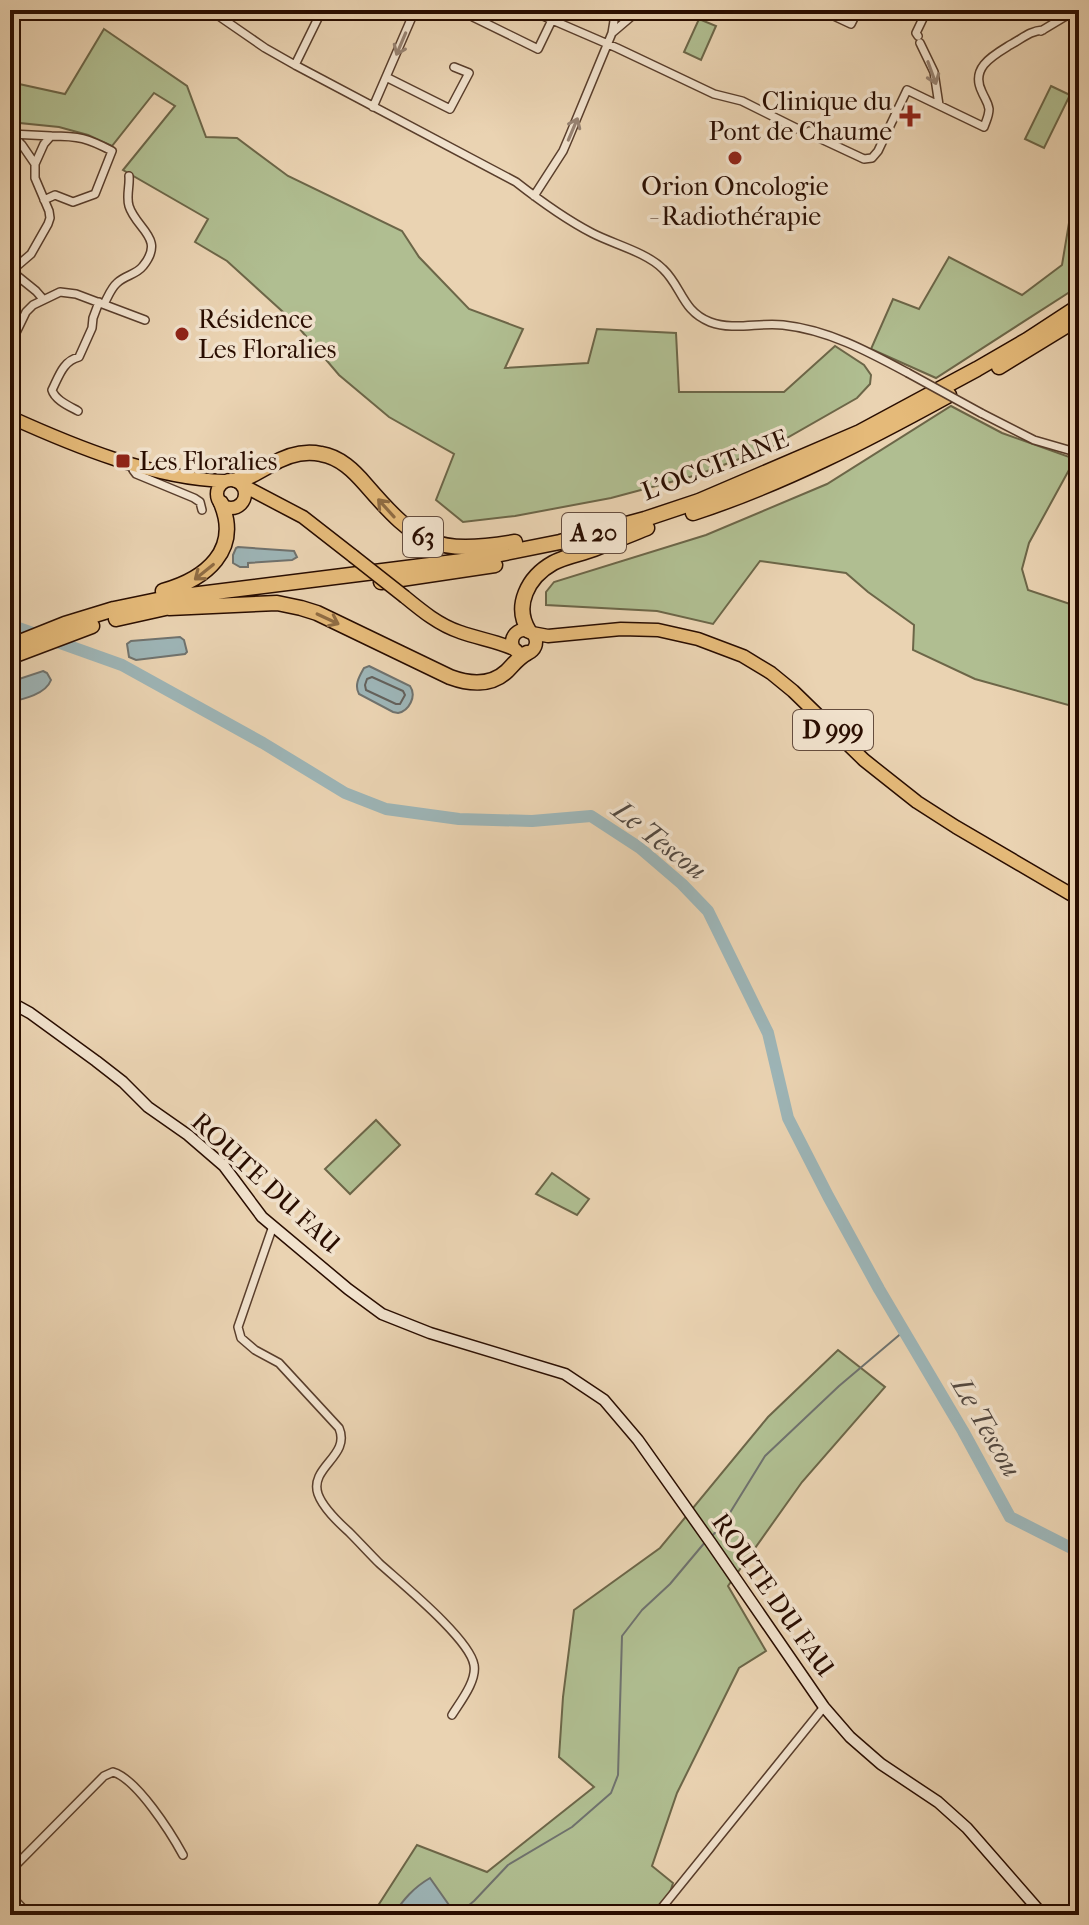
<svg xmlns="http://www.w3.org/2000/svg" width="1089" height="1925" font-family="'IM FELL French Canon',serif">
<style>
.green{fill:#b0be91;stroke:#6c6648;stroke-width:2}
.water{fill:#9db5b7;stroke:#6f726e;stroke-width:2}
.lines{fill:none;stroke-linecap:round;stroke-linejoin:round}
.shore{stroke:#63615c;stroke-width:2}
.stream{stroke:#6f726e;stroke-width:2}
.river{stroke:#9db5b7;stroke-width:12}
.street-casing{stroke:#593e2c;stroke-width:10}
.secondary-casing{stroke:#290d00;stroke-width:13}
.primary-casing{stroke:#290d00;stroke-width:15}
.highway-casing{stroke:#290d00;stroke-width:17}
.street{stroke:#f1e2cd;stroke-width:7}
.secondary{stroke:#f1e2cd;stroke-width:10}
.primary{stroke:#e5ba79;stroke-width:12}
.highway{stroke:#e5ba79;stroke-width:14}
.street-bridge-casing{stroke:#593e2c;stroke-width:10;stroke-linecap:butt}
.primary-bridge-casing{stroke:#290d00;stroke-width:15;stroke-linecap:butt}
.street-bridge{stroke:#f1e2cd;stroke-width:7}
.primary-bridge{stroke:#e5ba79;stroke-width:12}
.oneway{stroke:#978271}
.oneway2{stroke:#906c43}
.poi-dot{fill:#8f2418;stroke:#f1e2cd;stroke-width:3}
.labels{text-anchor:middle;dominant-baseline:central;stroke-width:7;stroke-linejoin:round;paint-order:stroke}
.shield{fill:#f1e2cd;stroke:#654d3e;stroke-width:2}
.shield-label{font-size:24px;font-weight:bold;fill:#290d00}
.poi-label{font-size:26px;fill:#290d00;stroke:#f1e2cd;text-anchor:start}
.street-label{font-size:26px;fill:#290d00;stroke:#f1e2cd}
.water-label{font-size:28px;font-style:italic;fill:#524840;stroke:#f1e2cd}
</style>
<rect width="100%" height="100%" fill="#ead3b2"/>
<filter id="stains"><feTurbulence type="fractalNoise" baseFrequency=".0025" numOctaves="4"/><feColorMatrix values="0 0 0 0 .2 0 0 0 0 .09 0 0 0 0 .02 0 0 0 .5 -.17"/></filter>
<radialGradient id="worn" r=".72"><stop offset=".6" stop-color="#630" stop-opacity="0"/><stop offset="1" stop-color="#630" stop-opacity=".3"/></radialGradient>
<path class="green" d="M699,19l17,7 -15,34 -17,-8z
M104,29l83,57 19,51 31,1 51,38 114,55 17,26 50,52 54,20 -18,39 83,-5 9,-34 79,4 3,59h105l51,-46 29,19 7,10 -1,9 -13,14 -86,49 -74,28 -86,23 -96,18 -52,6 -27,-22 18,-46 -65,-37 -50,-42 -46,-54 -66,-60 -32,-19 13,-23 -85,-49 52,-64 -21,-13 -42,53 -24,-11 -29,-8 -49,-5v-40l55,12z
M1051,86l19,9 -26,53 -19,-9z
M1079,163v123l-143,92 -65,-29 22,-50 26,10 30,-52 73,38 40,-30z
M951,406l51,27 73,26 -46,84 -7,26 6,21 51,17v101l-104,-29 -62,-29 1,-25 -46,-33 -22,-19 -86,-12 -47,63 -56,-13 -111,-6v-13l8,-10 152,-47 121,-51z
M376,1120l24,25 -50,49 -25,-25z
M552,1173l37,26 -12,16 -41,-21z
M838,1350l47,37 -83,95 -74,104 38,65 -27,17 -62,125 -25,73 21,17 -10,32h-291l45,-70 70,27 107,-85 -35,-30 4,-60 11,-87 86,-62 108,-131z"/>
<path class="water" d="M238,547l56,4 3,6 -5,3 -44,3v4h-8l-7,-4v-8l3,-7z
M180,637l4,3 3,12 -2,2 -49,6 -7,-3 -2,-13 4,-3z
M369,666l41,20c7,10 -1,25 -12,27l-5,-1 -34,-18c-5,-9 0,-17 5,-26z
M43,671l4,2 4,7c-5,14 -27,19 -41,22v-20z
M430,1878l26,37h-63c11,-16 20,-27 37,-37z"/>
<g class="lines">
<path class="shore" d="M372,677l31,14 2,4 -5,9h-4l-30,-14 -1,-5 2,-6z"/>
<path class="stream" d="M711,1537l12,-13 42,-68 74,-70 65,-55
M457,1915l17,-14 34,-36 64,-38 39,-34 7,-18 4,-139 20,-26 28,-26 36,-43"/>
<path class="river" d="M10,625l112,40 141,78 82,50 41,16 73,10 73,2 59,-5 49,32 42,36 26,27 60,122 20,85 40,78 51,93 84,142 47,86 69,35"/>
<defs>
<path id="street" d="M210,10l55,38 30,17 221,117c23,18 49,37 76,51 21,11 54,19 71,36 19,18 19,42 47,53 24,9 49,0 73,3 46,5 86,27 125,48
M475,10l-2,7 65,32 14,-29
M529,10l88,38 97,46 28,7 66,33
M610,10l4,11 -2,12
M821,10l30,14 7,-14
M1041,31l35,-21
M918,36l-2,-3 11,-23
M920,43l14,29 5,33
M295,65l27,-55
M386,77l64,32 19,-36 -15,-6
M373,107l42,-97
M808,132l2,-1 9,7 45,21 8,-1 6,-7 29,-61 77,37c2,-6 5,-11 5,-18 -1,-7 -4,-10 -7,-17 -12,-24 10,-36 28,-47 12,-6 19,-14 33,-15
M10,133l12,12 13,19v14l14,33 1,7 -2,6 -17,30 -21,18
M11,134l40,2
M35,164l9,-20 7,-8c28,0 36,2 61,15l-17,43 -22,8 -18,-7 -11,5
M534,196l29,-45 6,-14 43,-104 27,-23
M10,270l26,21 7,8
M104,304c4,-7 7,-16 13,-21 8,-8 19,-8 26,-17 23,-28 -7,-37 -14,-60 -3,-10 1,-20 0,-30
M10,345l16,-33 7,-7 27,-13 16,2 69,26
M78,411c-9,-5 -23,-11 -26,-21 7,-14 11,-29 27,-33l13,-29 1,-10 6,-16
M981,413l53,27 45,13
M134,464l-1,6 3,4 58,24 6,4 2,8
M273,1226l-35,101 3,11 14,12 24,13 60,65c12,28 -30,39 -21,66 5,14 20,28 31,38 10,10 20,21 30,31 22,20 91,76 95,102 3,16 -14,37 -22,50
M10,1871l94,-95 9,-4c24,7 58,61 70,83
M10,1895l19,20
M656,1915l168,-208"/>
<path id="secondary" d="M10,1002l20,11 66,48 27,21 25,25 40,28 36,31 38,51 86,72 34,25 48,19 135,41 39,26 34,40 73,103 113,164 26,30 31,27 57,38 29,26 76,87"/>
<path id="primary" d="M10,417c64,29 144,62 215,64
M217 494a14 14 0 1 1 28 0a14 14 0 1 1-28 0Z
M242,485l61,32 50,39
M405,597c17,14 34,28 55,35 19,7 38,9 56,18
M512 642a12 12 0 1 1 24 0a12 12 0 1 1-24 0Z
M532,633l16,3 73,-7 37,1 40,9 45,17 28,17 22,18 71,69 53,42 39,25 123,72"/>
<path id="highway" d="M999,367l80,-49
M236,480c13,-1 21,-8 33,-14 16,-10 34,-16 52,-12 19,3 33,17 45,31 52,60 69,70 149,57
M693,513c89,-29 174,-73 256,-118
M381,582l114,-17
M163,591c43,-12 78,-41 58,-88
M169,608l108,-5 24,5 16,5 133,64c19,7 41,9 57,-6 7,-7 11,-13 20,-18
M116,619l54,-12
M529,631c-16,-25 -1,-54 24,-68 13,-7 28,-9 41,-14 18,-7 36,-14 53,-21
M10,646l55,-22 49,-15 53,-11 303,-38 90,-18 85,-23 54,-18 161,-69 117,-63 50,-29 52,-34
M10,657l82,-31"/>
</defs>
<use href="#street" class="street-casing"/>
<use href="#secondary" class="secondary-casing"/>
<use href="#primary" class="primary-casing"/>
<use href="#highway" class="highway-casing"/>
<use href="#street" class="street"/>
<use href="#secondary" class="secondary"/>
<use href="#primary" class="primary"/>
<use href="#highway" class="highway"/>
<defs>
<path id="street-bridge" d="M908,373l73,40"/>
<path id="primary-bridge" d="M353,556l52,41"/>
</defs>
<use href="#street-bridge" class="street-bridge-casing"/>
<use href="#primary-bridge" class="primary-bridge-casing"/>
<use href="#street-bridge" class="street-bridge"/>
<use href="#primary-bridge" class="primary-bridge"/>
</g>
<defs><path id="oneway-shaft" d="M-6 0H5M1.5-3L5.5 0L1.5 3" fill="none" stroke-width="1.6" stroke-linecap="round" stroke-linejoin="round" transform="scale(2)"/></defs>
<g class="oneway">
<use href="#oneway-shaft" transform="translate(401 44) rotate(113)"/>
<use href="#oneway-shaft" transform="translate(932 73) rotate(70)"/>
<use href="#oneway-shaft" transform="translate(573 129) rotate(-67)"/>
</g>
<g class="oneway2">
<use href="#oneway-shaft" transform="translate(386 508) rotate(-132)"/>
<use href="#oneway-shaft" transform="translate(204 572) rotate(141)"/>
<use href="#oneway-shaft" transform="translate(328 619) rotate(25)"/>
</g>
<g class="poi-dot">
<path d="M906 104h8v8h8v8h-8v8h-8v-8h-8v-8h8z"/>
<circle cx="735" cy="158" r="8"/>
<circle cx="182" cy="334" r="8"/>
<rect x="115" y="453" width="16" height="16" rx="4"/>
</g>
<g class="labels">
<g class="shield">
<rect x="562" y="513" width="64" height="40" rx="6"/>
<rect x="403" y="517" width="40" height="40" rx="6"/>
<rect x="793" y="710" width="80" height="40" rx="6"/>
</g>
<g class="shield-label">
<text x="594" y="533">A 20</text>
<text x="423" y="537">63</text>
<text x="833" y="730">D 999</text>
</g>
<g class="poi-label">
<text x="892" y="101" text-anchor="end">Clinique du<tspan x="892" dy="30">Pont de Chaume</tspan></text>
<text x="735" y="186" text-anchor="middle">Orion Oncologie<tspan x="735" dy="30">- Radiothérapie</tspan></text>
<text x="198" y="319">Résidence<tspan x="198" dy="30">Les Floralies</tspan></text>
<text x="139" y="461">Les Floralies</text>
</g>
<g class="street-label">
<text transform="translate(715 465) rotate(-21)">L'OCCITANE</text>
<text transform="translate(266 1183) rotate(43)">ROUTE DU FAU</text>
<text transform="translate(773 1595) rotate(55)">ROUTE DU FAU</text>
</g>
<g class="water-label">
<text transform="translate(660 840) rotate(38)">Le Tescou</text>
<text transform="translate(987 1427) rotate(60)">Le Tescou</text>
</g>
</g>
<rect width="1089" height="1925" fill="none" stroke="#ead3b2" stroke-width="40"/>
<rect x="12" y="12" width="1065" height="1901" fill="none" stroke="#290d00" stroke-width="4"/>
<rect x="20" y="20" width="1049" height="1885" fill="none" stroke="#290d00" stroke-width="2"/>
<rect width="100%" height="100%" filter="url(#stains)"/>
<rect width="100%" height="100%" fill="url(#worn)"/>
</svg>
